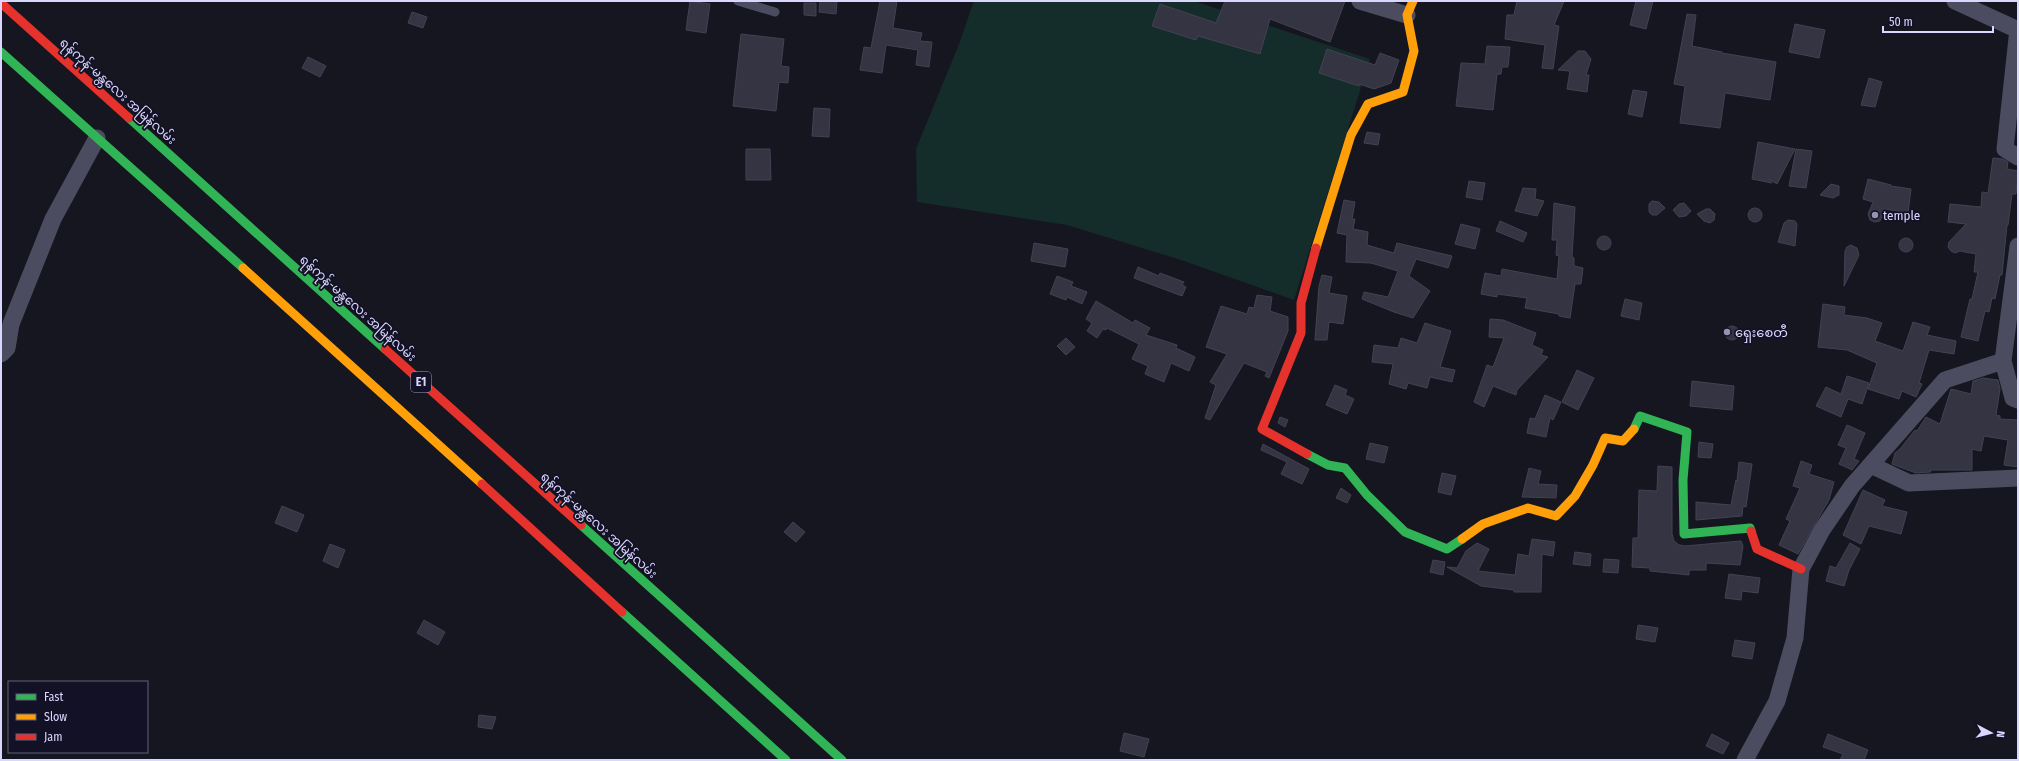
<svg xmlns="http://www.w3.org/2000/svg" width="2019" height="761" font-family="'Fira Sans Condensed','Noto Sans Myanmar',sans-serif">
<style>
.green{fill:#142c2a}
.building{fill:#343442;stroke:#434154}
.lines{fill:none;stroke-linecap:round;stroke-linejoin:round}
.lane{stroke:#4b4c60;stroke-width:9}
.street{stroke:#4b4c60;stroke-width:17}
.fast{stroke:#30b455;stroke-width:9}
.slow{stroke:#ff9f0a;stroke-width:9}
.jam{stroke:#e5322d;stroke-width:9}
.poi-dot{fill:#9593b0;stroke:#131125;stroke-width:1.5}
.labels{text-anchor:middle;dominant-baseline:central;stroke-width:3.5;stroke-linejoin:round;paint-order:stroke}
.shield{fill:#131125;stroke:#9e9cbc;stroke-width:1}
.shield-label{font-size:12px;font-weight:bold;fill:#d9d7fd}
.street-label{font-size:13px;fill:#d9d7fd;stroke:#131125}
.poi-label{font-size:13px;fill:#d9d7fd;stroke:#131125;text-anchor:start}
</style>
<rect width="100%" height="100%" fill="#161620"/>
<path class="green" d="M974,1h220l176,58 -76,241 -113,-40 -114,-35 -150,-23 -1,-53 43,-105z"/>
<path class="building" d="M690,1l20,3 -4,29 -20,-3z
M820,1h17l-1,13 -17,-2z
M880,1h17l-4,27 29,5 -2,8 12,1 -3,25 -13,-2 2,-15 -32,-5 -4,28 -22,-3 4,-23 7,1z
M1225,1h120l-15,41 -60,-23 -10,35 -62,-18 -2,4 -44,-14 8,-22 56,19z
M1517,1h47l-10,24 5,1 -6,43 -11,-1 3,-23 -40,-6 2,-24h7z
M1636,1h17l-7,28 -16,-4z
M804,3h12v13l-12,-1z
M412,12l15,5 -4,11 -15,-5z
M1687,14l9,1 -4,31 30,6v1l54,9 -6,38 -45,-7 -5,35 -40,-5 5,-37 -11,-2z
M1795,24l30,6 -6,28 -30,-6z
M741,34l43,5 -3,27 8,1 -1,16 -9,-1 -3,29 -43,-5z
M1487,46l23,1 -2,20h-6l-1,7h-4l-4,36 -37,-4 5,-43 24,1z
M1327,49l48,16 5,-12 19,7 -8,23 -17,6 -15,-5v2l-40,-13z
M1578,51h7l6,8 -5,16h3l-2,17 -20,-3 3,-18 -12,-1z
M308,57l18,9 -6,11 -18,-9z
M1869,78l13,4 -7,25 -14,-2z
M1633,90l14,2 -5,25 -14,-3z
M814,108l16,1 -1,28 -17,-1z
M1367,132l13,2 -2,11 -14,-2z
M1758,142l37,7 -18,35 -8,-5 3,4 -20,-4z
M746,149h24l1,31h-25z
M1796,149l16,2 -6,37 -17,-2z
M1993,158l10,1 5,3 -1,7 11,2v4l-2,19h-4l-4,31h-1l-5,50h-2l-5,24 -3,-1 -3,14 -4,-1 -7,30 -17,-4 9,-38h2l6,-27h-4l2,-18 -16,-3 -5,2 -4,-2 -3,-4 1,-5 17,-18 -18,-2 2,-18 31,3 1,-15 6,1z
M1868,179l23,6v1l20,3 -3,24 -23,-4 -5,12 -5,1 -5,-2 -2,-6 5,-12 -10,-3z
M1469,181l16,2 -3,17 -16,-3z
M1831,184l8,2v9l-6,3 -13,-3z
M1523,188l13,1 -1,10 9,2 -7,15 -22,-5z
M1344,200l11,2 -3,17h3l-2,10 15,3 -1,13 27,8 3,-10 55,13 -4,12 -32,-9 -7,17 21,15 -17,27 -19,-6 -32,-13 2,-7 24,5 10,-26 -27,-8 -25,-1 1,-27 -10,-2z
M1652,201l7,1 6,6 -8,7h-5l-3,-3v-8z
M1554,203l21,4 -3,50 2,1v8l9,2 -2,16h-6l-5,34 -11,-2v-2l-34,-6 2,-10 -30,-4v3l-16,-3 4,-21 16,3 1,-7 55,10 2,-23 -3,-1 1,-15h-5z
M1684,203l7,8 -5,5 -7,1 -6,-7 6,-6z
M1748 215a7 7 0 1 1 14 0a7 7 0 1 1-14 0Z
M1706,209h4l5,5 -1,6 -4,3 -6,-2 -7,-7z
M1788,220l7,1 2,3 -2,22 -17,-4 6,-19z
M1500,221l27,12 -4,9 -27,-11z
M1461,224l19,5 -5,20 -20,-5z
M1597 243a7 7 0 1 1 14 0a7 7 0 1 1-14 0Z
M1899 245a7 7 0 1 1 14 0a7 7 0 1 1-14 0Z
M1034,243l34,6 -3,18 -34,-6z
M1851,245l6,3 2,7 -15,31 1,-35 2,-4z
M1138,267l21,9 1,-3 24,9 -2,3 4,2 -4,9 -48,-18z
M1322,275l10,2 -3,16 18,3 -4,28 -14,-2 -2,18h-12l4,-54z
M1057,276l16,6 -2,4 16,6 -5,12 -15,-7 -1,3 -16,-6z
M1257,295l15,2 -2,14 18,6v14l-19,47 -4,-2 2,-4 -23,-9 -34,57 -5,-2 11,-33 -6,-3 17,-28 -21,-7 15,-41 26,8 2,-7 5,1z
M1625,299l17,4 -3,17 -18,-4z
M1096,301l37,22 2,-3 15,8 -4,7 31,10 -1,3 19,9 -6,14 -18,-8 -7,19 -19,-8 3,-8 -16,-7 7,-15 -32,-16 -1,2 -3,-1 -6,9 -10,-7 5,-8 -6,-4z
M1823,304l22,3 -1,8 23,3 15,5 -7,18 28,10 10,-29 17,5 -3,8 29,6 -2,13 -25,-4 -10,33 3,1 -6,13 -14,-6 -3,8 -31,-10 9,-26 -30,-13 -29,-3z
M1490,319l13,1 33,13 -4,12 11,5 -2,5 7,2 -31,33 -1,5 -23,-9 -9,21 -10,-5 13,-37 6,2 11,-29 -15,-1z
M1425,323l26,8 -11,36 15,3 -3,12 -22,-5 -3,11 -19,-5 -2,6 -17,-5 4,-20 -21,-2 2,-17 24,3 3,-10 16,5z
M1725 333a7 7 0 1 1 14 0a7 7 0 1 1-14 0Z
M1066,338l9,9 -9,8 -9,-9z
M1577,370l17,8 -16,32 -16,-8z
M1847,376l22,7 -7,21 -14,-5 -7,18 -25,-11 10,-19 15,7z
M1983,378l15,2 2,9 -4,26 4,1v3l18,1v47l-14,-2 4,-25 -24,-4 -3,15 -9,-2v21h-41l-1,2 -14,1 -24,-9 3,-11 5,-4 15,-19 2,1 9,-14 14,7 11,-35 20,5 2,-13z
M1692,381l42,5 -2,24 -42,-4z
M1335,385l12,5 -2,5 9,4 -7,15 -21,-9z
M1545,395l16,7 -8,18 -3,-2 -4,19 -19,-4 3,-15 5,1z
M1280,417l8,3 -3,7 -7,-4z
M1847,425l18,8 -11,26 5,2 -7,9 -13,-6 7,-16 -8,-3z
M1699,442l14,2 -2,14 -13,-1z
M1370,443l18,4 -4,16 -18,-4z
M1263,444l46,25 -7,15 -21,-10 6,-12 -26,-12z
M1801,461l11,4 -3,9 25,8 -5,18 -31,54 -19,-9 11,-24 -4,-2 14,-31 -7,-2z
M1739,462l13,2 -6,43 -3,-1 -1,10 -46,4v-18l35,3 5,-25 1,1z
M1658,466l14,1v67l2,7 5,4 6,1 56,-5 2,5 -3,19 -34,-2v7h-17v5l-39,-4v-3l-18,-1 1,-29h5l1,-48 18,1z
M1529,468l12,3 -3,13 19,1 -1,13 -34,-1z
M1442,473l14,3 -5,19 -13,-3z
M1341,488l10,7 -4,8 -11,-5z
M1863,490l22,10 -3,6 25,6 -6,22 -32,-8 -8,18 -18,-9z
M282,506l22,9 -7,17 -22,-9z
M793,522l12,10 -9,10 -12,-10z
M1532,539l23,3 -2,14 -11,-2 -1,38h-27v-2l-33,-4 -34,-19 10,1 9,-17 11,-8 12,6 -11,22 37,4 3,-21 11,2z
M1850,543l10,6 -11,21 -5,16 -18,-5 4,-15 6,2z
M330,544l15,6 -7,18 -15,-7z
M1575,552l16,2 -1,12 -17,-2z
M1604,559l15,1 -1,13 -15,-1z
M1433,560l12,2 -2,13 -13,-3z
M1729,574l31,4 -2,15 -16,-2 -1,9 -16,-2z
M424,620l21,12 -7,13 -21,-12z
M1638,625l20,3 -3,14 -19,-3z
M1735,640l20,3 -3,16 -20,-3z
M479,715l17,2 -4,12 -14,-2z
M1124,733l25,6 -5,18 -24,-6z
M1712,734l17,9 -6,11 -17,-8z
M1828,734l40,16 -4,10h-24l3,-6 -20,-7z"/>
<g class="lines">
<path class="lane" d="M738,1l37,11"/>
<path class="street" d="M1360,1l47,14
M1955,1l63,29
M2018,29l-13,120 13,8
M2018,246l-15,115 10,37 5,2
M1,354l6,-6 4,-24 42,-105 44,-81
M1871,465l38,18 109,-5
M1745,760l32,-59 18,-63 6,-69 21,-39 30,-44 93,-106 58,-19"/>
<path class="fast" d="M1,52l242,216
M129,118l256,231
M1634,429l6,-13 47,16 -4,48 1,54 66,-6 1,3
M1307,454l21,11 17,3 22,27 38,37 42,17 15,-10
M581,525l261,235
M622,612l164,148"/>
<path class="slow" d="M1316,248l35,-113 17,-31 35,-12 11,-41 -7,-36 6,-14
M243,268l239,216
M1462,539l21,-15 45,-16 28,8 19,-20 18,-31 12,-27 18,3 11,-12"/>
<path class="jam" d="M1,3l128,115
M385,349l196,176
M1307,454l-45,-25 39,-96v-30l15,-55
M482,484l140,128
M1751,531l6,18 44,20"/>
</g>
<g class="poi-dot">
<circle cx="1875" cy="215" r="4"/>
<circle cx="1727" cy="332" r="4"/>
</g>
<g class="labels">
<rect class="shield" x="411" y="372" width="20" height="20" rx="3"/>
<g class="shield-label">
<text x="421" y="382">E1</text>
</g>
<g class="street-label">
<text transform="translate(118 91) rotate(42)">ရန်ကုန်-မန္တလေး အမြန်လမ်း</text>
<text transform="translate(358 308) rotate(42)">ရန်ကုန်-မန္တလေး အမြန်လမ်း</text>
<text transform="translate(599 525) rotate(42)">ရန်ကုန်-မန္တလေး အမြန်လမ်း</text>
</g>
<g class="poi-label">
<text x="1883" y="215">temple</text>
<text x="1735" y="332">ရှေးစေတီ</text>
</g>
</g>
<rect width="2019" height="761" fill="none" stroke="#d9d7fd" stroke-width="4"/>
<rect x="8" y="681" width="140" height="72" fill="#131125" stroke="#62607b"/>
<rect x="16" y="694" width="20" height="6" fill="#30b455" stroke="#62607b"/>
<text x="44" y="701" font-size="12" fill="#d9d7fd">Fast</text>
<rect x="16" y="714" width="20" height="6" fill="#ff9f0a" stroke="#62607b"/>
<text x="44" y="721" font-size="12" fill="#d9d7fd">Slow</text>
<rect x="16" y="734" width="20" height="6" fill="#e5322d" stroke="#62607b"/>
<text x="44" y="741" font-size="12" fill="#d9d7fd">Jam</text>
<g transform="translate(1991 733) rotate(97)" stroke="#131125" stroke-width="3" paint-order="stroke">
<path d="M0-3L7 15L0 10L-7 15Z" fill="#d9d7fd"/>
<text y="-6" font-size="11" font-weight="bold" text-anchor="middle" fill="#d9d7fd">N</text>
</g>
<path d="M1883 26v6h110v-6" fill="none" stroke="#d9d7fd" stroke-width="2"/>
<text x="1889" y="26" font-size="12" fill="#d9d7fd" stroke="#131125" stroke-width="3" paint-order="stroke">50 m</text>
</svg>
